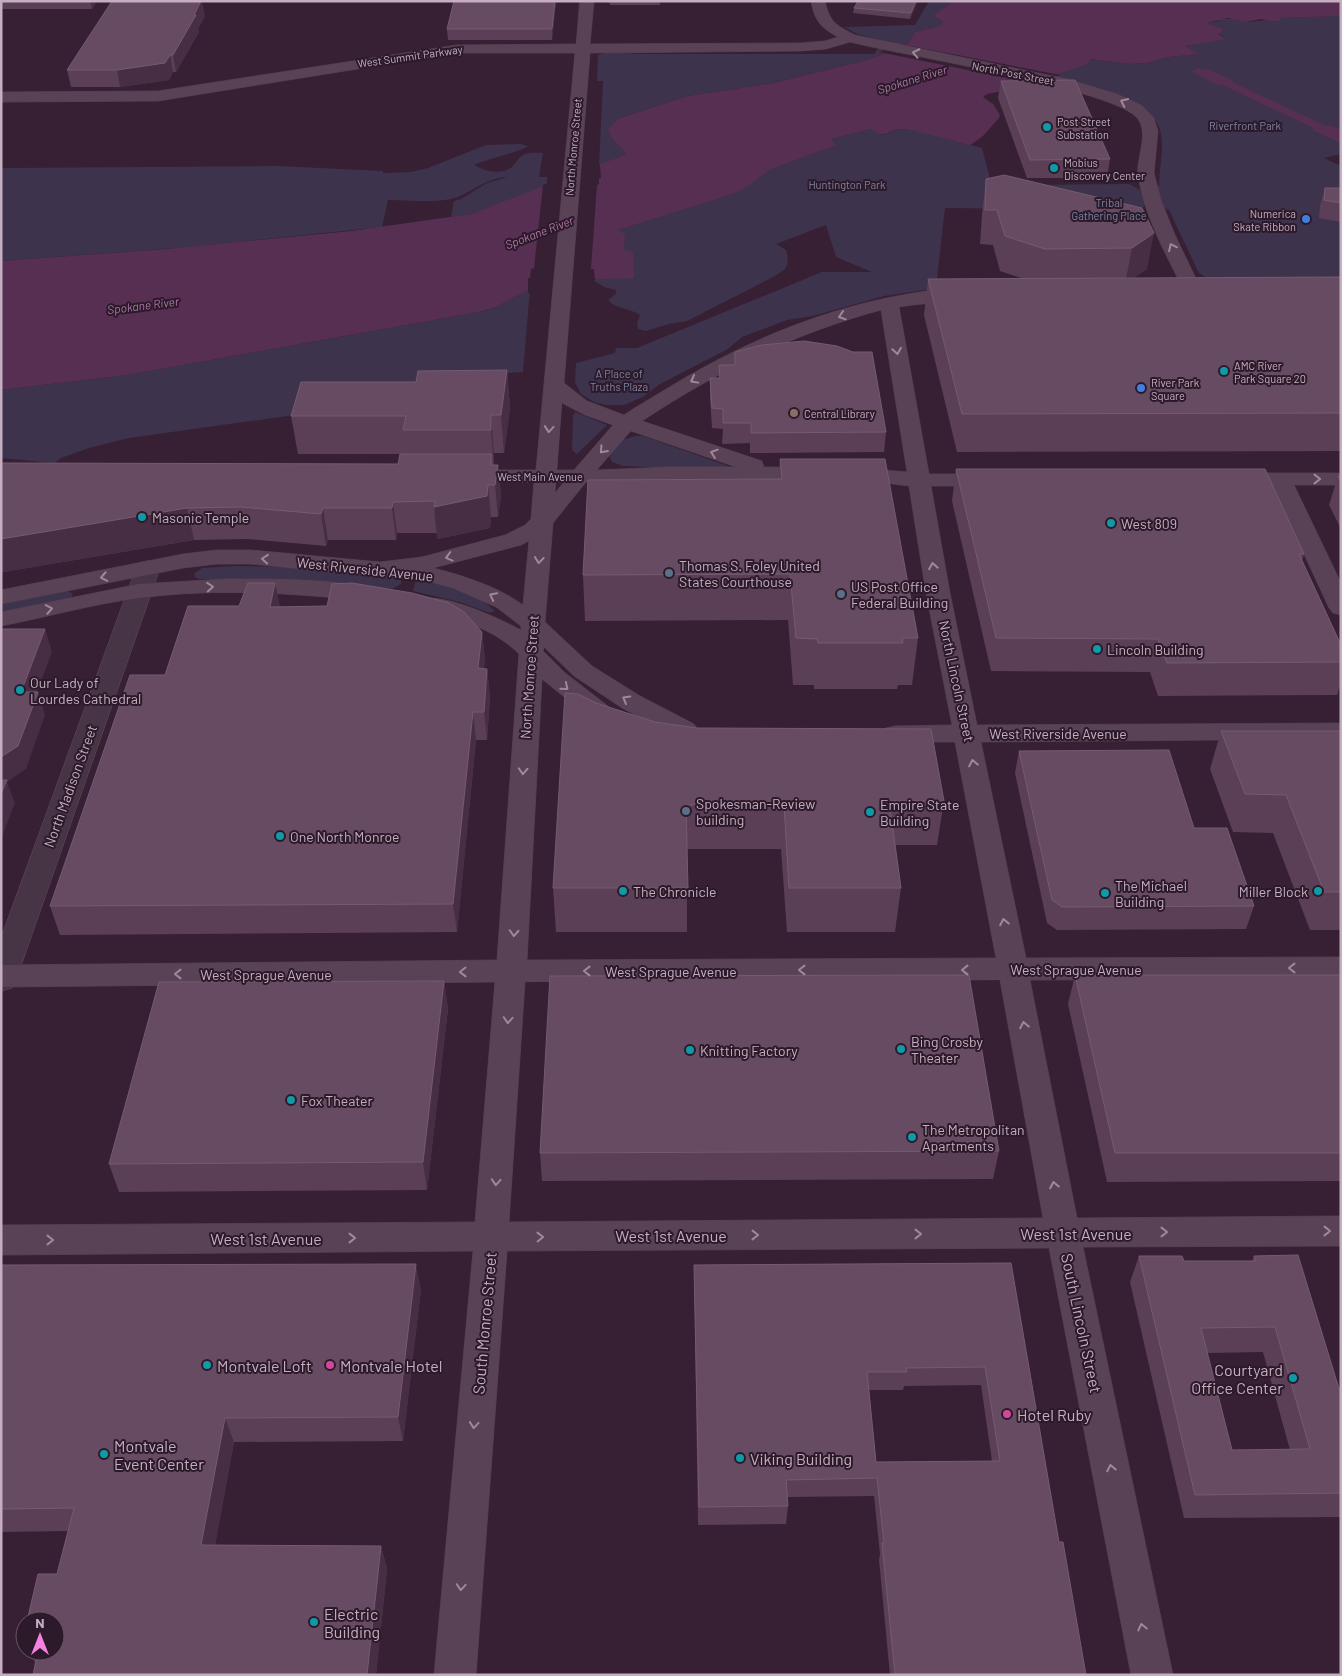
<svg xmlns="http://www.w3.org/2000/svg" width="1342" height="1676" font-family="Barlow,sans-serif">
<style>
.green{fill:#3d334c}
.water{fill:#572f52}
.pier{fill:#372034}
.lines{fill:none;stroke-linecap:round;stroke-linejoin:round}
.street-casing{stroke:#624e5f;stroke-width:1}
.secondary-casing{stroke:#513d4d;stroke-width:1}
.street{fill:#473445;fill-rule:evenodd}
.secondary{fill:#5a4256;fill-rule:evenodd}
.wall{fill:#5b3f57;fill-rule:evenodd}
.shaded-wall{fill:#482e44}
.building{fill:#664b62;stroke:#755b71;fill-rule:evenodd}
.oneway{stroke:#9f889b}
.culture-dot{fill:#0f9aa8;stroke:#2c1929;stroke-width:2}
.shop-dot{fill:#3f7fe0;stroke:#2c1929;stroke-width:2}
.education-dot{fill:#8d6e63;stroke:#2c1929;stroke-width:2}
.service-dot{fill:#5c6f8a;stroke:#2c1929;stroke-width:2}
.hotel-dot{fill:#d1479c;stroke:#2c1929;stroke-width:2}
.labels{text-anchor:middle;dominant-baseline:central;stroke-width:4;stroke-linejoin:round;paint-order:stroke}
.far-street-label{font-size:11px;fill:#c4aec0;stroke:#2c1929}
.far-poi-label{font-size:11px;fill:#c4aec0;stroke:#2c1929;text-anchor:start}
.far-park-label{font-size:11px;fill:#7d85a4;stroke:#2c1929}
.far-water-label{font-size:12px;font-style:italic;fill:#ac76a5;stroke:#2c1929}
.poi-label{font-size:14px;fill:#c4aec0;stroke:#2c1929;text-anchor:start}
.street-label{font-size:14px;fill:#c4aec0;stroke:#2c1929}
.near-street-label{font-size:16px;fill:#c4aec0;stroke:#2c1929}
.near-poi-label{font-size:16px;fill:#c4aec0;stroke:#2c1929;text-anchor:start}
</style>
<rect width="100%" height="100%" fill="#372034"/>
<path class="green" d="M929,1h25l-20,16 9,5 -3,4 -25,6 -7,11 -37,16 -98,24 -85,13 -68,22 -7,22 14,14 -28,12 4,-85h-6l1,-26 11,-3 33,2h232l10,-13 -27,-7 -13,-7 71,-2z
M1331,16h10v138l-17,4 17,8v112l-132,1 -10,-6 -2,-4 -28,-59 -6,-3 -6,-18 2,-4c0,-18 6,-38 1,-55 -9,-35 -85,-47 -115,-53l45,-18 39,5 18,-1 23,-6 28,-3 -12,-8 39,-8 -7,-4 7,-4 -19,-7 13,-2 2,-2h18l8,3 22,-2 10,2 2,-4z
M871,129c17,13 18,-1 32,0 26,3 54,13 79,19l9,34 22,3 116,-1 11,6 5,15 -4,5 -196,-2 -8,70 1,10 -54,8 -71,20 -26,4 -45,17 -14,12 -68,35 -17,13 -19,8h-18l-12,-3 -13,-8 -6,-12 1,-19 39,-10 1,-5h21l185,-76h50l-36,-15 -10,-32 -50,19 10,6c4,14 2,19 -11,26l-88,45 -18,3 -23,7 -8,-2 -1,-6 3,-8c-10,-7 -25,-6 -32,-15l8,-6v-4l-12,-3 -13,-8 33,-29 -7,-20 121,-38 32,-22 65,-25 -5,-6z
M521,144l7,2c-6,5 -43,14 -54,19 12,7 25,10 38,2 4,-3 6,-10 11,-12 6,-3 13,-2 20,-2l-4,24h8v9l-76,28 -20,3 3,-16 7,-2 26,-16 21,-6c-19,0 -34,13 -50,20 -21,7 -49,3 -70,3l-6,27 -192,20 -189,14v-93l277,-2 105,5v2l28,-1 17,-4 58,-23z
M530,289l-7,83 -28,2 -186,39 -180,25 -40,10 -28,10 -6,5 -54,-5v-68l126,-15 352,-63 17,-5z
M575,412l32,13 -30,29 -5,-4 1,-34z
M636,436h7l85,30 1,2 -3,2 -103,-4 -11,-4 -3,-7 13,-15z
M237,566l54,1 105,10 5,3v4l-9,5 -105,-10h-88l-4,-2 -1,-3 8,-6z
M416,579c29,4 58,11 79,32l-5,2 -30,-11 -47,-11z
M65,589l8,5 -2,4 -70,16v-13z"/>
<path class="water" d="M954,1h387v15l-60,2 -2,4 -19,-3 -13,3 -19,-4 -21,5 18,7 -7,4 8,5 -40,7 13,8 -29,3 -23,6 -18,1 -39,-5 -2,5 -81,26 -20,4 -4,3 10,7 7,11 -1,3 -17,19 -12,8c-12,-3 -62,-17 -70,-16 -14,2 -14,11 -29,0l-40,10 5,6 -66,25 -31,22 -121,38 7,4 -1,16 9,2 1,26 -63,2 -41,9 -34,18 -17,5 -352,63 -126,15v-129l165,-12 185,-18 120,-17 156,-60 -14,-14 -5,-11 12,-11 68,-22 85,-13 98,-24 37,-16 7,-11 25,-6 3,-4 -10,-6z
M1198,68l12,2 24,11 -2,1 94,44 3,-1 12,5v13l-29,-13 2,-2 -94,-44 -3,1 -26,-14z"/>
<path class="pier" d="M901,44l159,31 -28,8 -153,-31z
M598,164l2,1 1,13h-2v6l-2,1 -6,84h3l1,13 -23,1 -44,10v-15h2l1,-9 3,-1 9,-83z"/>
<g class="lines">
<defs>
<path id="street" d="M148,561l8,2 4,5 -144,412 -4,8 -11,3v-53l135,-370 4,-5z"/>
<path id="secondary" d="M580,1h14l-4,43 211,-1 24,-2 13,-4c-18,-10 -23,-16 -27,-36h14c5,22 11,24 30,34l212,44 50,15 24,11 13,13 4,13 -4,42 7,27 14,35 27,56 -2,4 -7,2 -7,-2 -2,-4c-18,-37 -40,-75 -46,-116 -2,-17 11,-40 0,-56 -19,-29 -242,-65 -288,-77l-24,7 -25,2 -211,2 -26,330 23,18 37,14c13,-9 26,-16 39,-24 76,-47 157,-82 245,-97 19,-3 42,-8 61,-4l2,4 -2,4c-23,5 -47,5 -70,9l30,167h63l8,1 3,5 -3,5 -8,1h-61l19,107 27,132 364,-2v16l-360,3 45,216 315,-1v22l-311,1 47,238 264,-2v30l-258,1 90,428h-42l-82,-427 -542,3 -31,424h-42l39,-424 -472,4v-30l474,-3 20,-240 -494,5v-22l496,-5 22,-306c-25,-26 -64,-36 -98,-45l-4,-5 4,-5c24,-6 77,19 100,31v-4l-25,-19 -43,-19 -26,-7 -176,-17h-34l-34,4 -182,36v-14l182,-36 34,-4h34l129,12 42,-5 83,-22 20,-10 6,-6 3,-37h-71l-8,-1 -3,-5 3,-5 8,-1h73l39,-417h-118l-299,48 -157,1v-10l157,-1 299,-46 119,-1zM881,310l26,162 -47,-4 -96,-1 -2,-6 -120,-40c74,-49 153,-88 239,-111zM562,403l23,12 28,10 -39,45h-17zM631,431l105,36h-68l-71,3zM668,479l192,1 49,6 17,107 26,132 -57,1 -9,2 -4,6 4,6 9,2h60l41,216 -469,2 15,-281 53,43 9,2 9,-2 4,-6 -4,-6 -49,-38 -21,-21 1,-4 30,29 48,32 54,28 9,2 9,-2 4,-6 -4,-6 -54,-28 -48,-30 -47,-44 8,-99 33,-41h42zM556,482h8l-9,11zM529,541l-6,64c-26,-19 -59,-29 -90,-37l88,-23zM1000,980l43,238 -534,4 16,-240z
M1232,473h109v12h-47l47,98v32l-8,-2 -4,-5 -57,-123h-40l-8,-1 -3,-5 3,-5z
M225,579c46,0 105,-1 150,10l4,5 -4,5 -8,2c-75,-8 -152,-13 -228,-3 -46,6 -92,19 -138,28v-14l138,-28z"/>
</defs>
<use href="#street" class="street-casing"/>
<use href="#secondary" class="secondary-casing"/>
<use href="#street" class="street"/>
<use href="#secondary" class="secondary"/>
</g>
<path class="wall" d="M1,1h96l-5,8h-91z
M556,1l-4,39h-104l-1,-11z
M609,1h51v4h-50z
M858,1h60l-8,18 -57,-6 1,-5z
M205,16l-7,13 1,3 -23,40h-3l-4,8 -49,7h-49l-4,-17z
M1001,81l109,78 -3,19h-80l-29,-80z
M986,179l156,29 5,61 -14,9 208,-1v174l-384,1 -33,-137 4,-36 93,-1 -21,-7 -7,-26 -13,-1 2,-30z
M1325,188h16v34l-22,-4 1,-12z
M735,352l151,80 -2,20 -134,1v-10l-28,1 1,-15 -11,-1 -2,-30v-20h9v-13h16z
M507,370l3,38 -6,45h-10v12h4l3,31 -3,21h-7l-1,11 -53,11v-6h-40l-1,7h-68l-2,6 -78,-7 -54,1 -191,32 -2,-109 397,1 8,-10h-108l-7,-38 125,-34z
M780,459l138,179 -6,47h-14l-1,4h-83v-4h-21l-5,-65 -203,1 -2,-46 196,-95z
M956,469l348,85 -2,7 39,84v39l-4,11 -179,1 -8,-24 -159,-1 -39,-170z
M1338,476h3v53l-12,-24z
M280,607l202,25 3,28 -1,9h3l3,28 -3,43h-11l-19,192 -397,3 -10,-29z
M596,703l59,19 289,79 -7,44h-42l6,43 -6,44h-108l-6,-83h-94v83h-131l-3,-44z
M1221,731h120v199h-31l-37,-97 -40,-1 -23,-63z
M1019,751l235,155 -8,23 -189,1 -10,-7 -32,-150z
M1075,975h266v206l-234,1 -39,-178z
M444,981l4,28 -21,181 -308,2 -10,-28z
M999,1151l-6,28 -451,2 -2,-28z
M1139,1256l45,5h68l2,-5 87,139v122l-157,1 -54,-236zM1263,1352l27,98h-58l-25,-97z
M1011,1263l48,279 27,133h-196l-11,-115 1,-6 -6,-58 -87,1 1,9 -2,18 -88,1 -4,-260zM981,1385l11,76 -116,1 -7,-72h34l1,-4z
M1,1265l420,24 -18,152 -169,1 -19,103 166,1 6,23 -11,106h-343l2,-13 -7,-11h27l2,-77 11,-43 -67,1z"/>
<path class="shaded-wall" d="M90,1h7l-5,8z
M201,1h1l3,15 -7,13 1,3 -23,40 -3,-17z
M555,1h1l-4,39v-11z
M916,1h2l-8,18 1,-6z
M170,55l3,17 -4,8 -49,7 -3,-17z
M1154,233l-7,36 -22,15 7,-36z
M507,370l3,38 -6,45 -3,-38z
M491,415l3,38v15l-3,-38z
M498,465l3,31 -3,21 -3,-32z
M488,485l3,32 -1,11 -53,11 -3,-32z
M393,502l4,31 -1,7 -4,-32z
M187,508l7,32 -191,32 -2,5v-38z
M323,508l5,32 -2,6 -5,-32z
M275,583l6,27 -11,-3z
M45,629l7,23 -24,63 -7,-23z
M482,632l3,28 -4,36 -3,-28z
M487,669l3,28 -3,43 -3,-28z
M38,692l7,23 -19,54 -19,13 8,21 -14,36v-82z
M473,712l3,28 -19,192 -4,-28z
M444,981l4,28 -21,181 -4,-28z
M416,1264l5,25 -18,152 -5,-24z
M225,1418l9,24 -23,126 -10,-23z
M381,1546l6,23 -11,106h-9z"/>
<path class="building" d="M112,1h89l-7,14h2l-23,40h-3l-5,8 -48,7h-50z
M454,1h101l-3,28h-105z
M858,1h58l-5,12 -57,-5z
M1075,80l35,79 -80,1 -29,-79z
M1004,175l138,33 12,25 -22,15 -87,1 -40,-13 -8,-26h-12l1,-31z
M1325,188h16v15l-17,-3z
M1341,277v136l-379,1 -34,-135z
M804,341l33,5 16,6h19l14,80 -135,1v-10h-28v-14l-11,-1 -2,-30h10l-1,-13h16v-13l27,-7z
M507,370l-6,45h-10v15h-88l3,-14h-115l10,-34h115l2,-11z
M400,454h91v11h7l-3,20h-7l-1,11 -53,11 1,-6 -42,1 -1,6h-69l-2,6 -80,-7 -54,1 -186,31v-76l397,1z
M780,459h105l33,179h-16l1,5h-85l-1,-4 -21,-1 -6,-64 -207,1 5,-95 194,-1z
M956,469h309l39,85h-5l42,91v17l-174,1 -9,-24 -162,-1z
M1338,476h3v6z
M248,583h27l-5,24 57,-1 5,-22 20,-1 60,10 37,10 15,9 18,20 -4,36 9,1 -3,43h-11l-20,192 -403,2 80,-231h35l23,-69h51z
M1,629h44l-24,63h17l-20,54 -17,11z
M565,693l13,1 18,9 59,19 42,6 234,1 13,72h-55l12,87h-112l-5,-83h-98l2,83h-135z
M1221,731h120v161h-17l-38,-97 -41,-1z
M1169,750l25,78h33l27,78 -192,1 -10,-7 -33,-149z
M1,780h6l-6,14z
M969,975l30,176 -459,2 10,-177z
M1075,975h266v178h-226z
M444,981l-21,181 -314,2 50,-182z
M1298,1255l43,140v98l-146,2 -56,-239h43l2,5h72l-2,-5zM1275,1327l35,122 -78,1 -31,-122z
M1011,1263l48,279h4l23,133h-191l-13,-132h2l-7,-65 -91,2 2,26 -89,1 -5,-242zM985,1367l15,94 -124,1 -9,-90h40l-1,-4z
M416,1264l-18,153 -173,1 -24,127 180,1 -14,129h-334l5,-24h17v-30h-28l11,-47h19l17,-66 -73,1v-244z
M25,1628v13h-3z"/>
<defs><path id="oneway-chevron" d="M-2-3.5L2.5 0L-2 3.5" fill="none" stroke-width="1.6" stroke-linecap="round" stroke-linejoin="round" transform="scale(1.25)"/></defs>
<g class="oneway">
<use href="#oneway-chevron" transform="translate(916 53) rotate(-168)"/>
<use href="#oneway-chevron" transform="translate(1124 102) rotate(-155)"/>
<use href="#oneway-chevron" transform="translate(1172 247) rotate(-116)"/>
<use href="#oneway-chevron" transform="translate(842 316) rotate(162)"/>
<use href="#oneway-chevron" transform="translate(897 351) rotate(81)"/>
<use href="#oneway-chevron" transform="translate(694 380) rotate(151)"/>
<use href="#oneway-chevron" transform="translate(549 429) rotate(95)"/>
<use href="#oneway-chevron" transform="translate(603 450) rotate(132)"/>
<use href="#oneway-chevron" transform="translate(714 453) rotate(-161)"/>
<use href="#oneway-chevron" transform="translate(1317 479)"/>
<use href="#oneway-chevron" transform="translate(449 557) rotate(165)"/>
<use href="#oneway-chevron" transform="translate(265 559) rotate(-175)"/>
<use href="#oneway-chevron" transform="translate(539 560) rotate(96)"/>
<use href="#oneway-chevron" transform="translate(933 566) rotate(-100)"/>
<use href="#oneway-chevron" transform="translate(104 577) rotate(169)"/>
<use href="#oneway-chevron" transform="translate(210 587) rotate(-4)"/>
<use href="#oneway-chevron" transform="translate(493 596) rotate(-153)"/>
<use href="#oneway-chevron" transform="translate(49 609) rotate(-11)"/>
<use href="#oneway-chevron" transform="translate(565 687) rotate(40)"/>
<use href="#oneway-chevron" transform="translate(626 699) rotate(-150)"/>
<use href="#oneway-chevron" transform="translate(973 763) rotate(-101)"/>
<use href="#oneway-chevron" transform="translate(523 771) rotate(93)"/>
<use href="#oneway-chevron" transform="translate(1004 922) rotate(-101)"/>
<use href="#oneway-chevron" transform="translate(514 933) rotate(93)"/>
<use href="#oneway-chevron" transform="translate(1292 968) rotate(180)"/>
<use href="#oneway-chevron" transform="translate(802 970) rotate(180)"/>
<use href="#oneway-chevron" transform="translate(965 970) rotate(-180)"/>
<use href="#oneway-chevron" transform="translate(587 971) rotate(180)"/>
<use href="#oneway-chevron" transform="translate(463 972) rotate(179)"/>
<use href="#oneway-chevron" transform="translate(178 974) rotate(180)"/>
<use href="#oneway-chevron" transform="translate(508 1020) rotate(94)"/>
<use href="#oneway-chevron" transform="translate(1024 1025) rotate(-101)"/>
<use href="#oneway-chevron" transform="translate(496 1182) rotate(94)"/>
<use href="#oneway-chevron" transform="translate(1054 1185) rotate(-101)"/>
<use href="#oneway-chevron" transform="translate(1327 1231)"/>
<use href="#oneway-chevron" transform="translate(1164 1232)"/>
<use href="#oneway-chevron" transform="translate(918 1234)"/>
<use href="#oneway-chevron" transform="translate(755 1235)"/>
<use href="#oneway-chevron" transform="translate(540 1237) rotate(-1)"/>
<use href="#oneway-chevron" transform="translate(352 1238)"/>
<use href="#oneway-chevron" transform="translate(50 1240)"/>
<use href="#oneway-chevron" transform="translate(474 1425) rotate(95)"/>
<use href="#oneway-chevron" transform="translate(1111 1468) rotate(-101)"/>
<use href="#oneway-chevron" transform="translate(461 1587) rotate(94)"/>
<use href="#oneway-chevron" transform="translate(1142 1627) rotate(-103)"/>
</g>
<g class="culture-dot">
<circle cx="1047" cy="127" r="5"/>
<circle cx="1054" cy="168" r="5"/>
<circle cx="1224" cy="371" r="5"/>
<circle cx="142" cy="517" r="5"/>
<circle cx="1111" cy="523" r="5"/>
<circle cx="1097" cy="649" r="5"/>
<circle cx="20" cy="690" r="5"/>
<circle cx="870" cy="812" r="5"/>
<circle cx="280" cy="836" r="5"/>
<circle cx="623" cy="891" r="5"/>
<circle cx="1318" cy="891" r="5"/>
<circle cx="1105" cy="893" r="5"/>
<circle cx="901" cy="1049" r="5"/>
<circle cx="690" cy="1050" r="5"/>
<circle cx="291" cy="1100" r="5"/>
<circle cx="912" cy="1137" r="5"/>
<circle cx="207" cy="1365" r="5"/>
<circle cx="1293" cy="1378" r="5"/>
<circle cx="104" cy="1454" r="5"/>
<circle cx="740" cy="1458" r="5"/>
<circle cx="314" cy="1622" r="5"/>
</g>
<g class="shop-dot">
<circle cx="1306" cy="219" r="5"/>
<circle cx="1141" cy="388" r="5"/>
</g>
<circle class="education-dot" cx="794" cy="413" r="5"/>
<g class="service-dot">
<circle cx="669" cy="573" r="5"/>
<circle cx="841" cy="594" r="5"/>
<circle cx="686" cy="811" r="5"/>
</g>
<g class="hotel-dot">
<circle cx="330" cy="1365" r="5"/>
<circle cx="1007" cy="1414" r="5"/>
</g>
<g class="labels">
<g class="far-street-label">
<text transform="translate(410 56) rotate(-8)">West Summit Parkway</text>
<text transform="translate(1013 73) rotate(11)">North Post Street</text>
<text transform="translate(573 147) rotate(-85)">North Monroe Street</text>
<text x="540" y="476">West Main Avenue</text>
</g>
<g class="far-poi-label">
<text x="1057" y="121">Post Street<tspan x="1057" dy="13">Substation</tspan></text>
<text x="1064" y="162">Mobius<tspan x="1064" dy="13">Discovery Center</tspan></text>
<text x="1296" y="213" text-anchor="end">Numerica<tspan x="1296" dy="13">Skate Ribbon</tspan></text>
<text x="1234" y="365">AMC River<tspan x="1234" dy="13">Park Square 20</tspan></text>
<text x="1151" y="382">River Park<tspan x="1151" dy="13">Square</tspan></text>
<text x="804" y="413">Central Library</text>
</g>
<g class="far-park-label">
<text x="1245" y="125">Riverfront Park</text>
<text x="847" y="184">Huntington Park</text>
<text x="1109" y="202">Tribal<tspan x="1109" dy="13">Gathering Place</tspan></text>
<text x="619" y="373">A Place of<tspan x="619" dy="13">Truths Plaza</tspan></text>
</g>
<g class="far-water-label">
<text transform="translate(912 79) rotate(-17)">Spokane River</text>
<text transform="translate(539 232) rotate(-21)">Spokane River</text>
<text transform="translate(143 305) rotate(-7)">Spokane River</text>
</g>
<g class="poi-label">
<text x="152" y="517">Masonic Temple</text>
<text x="1121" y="523">West 809</text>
<text x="679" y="565">Thomas S. Foley United<tspan x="679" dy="16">States Courthouse</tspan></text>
<text x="851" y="586">US Post Office<tspan x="851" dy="16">Federal Building</tspan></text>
<text x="1107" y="649">Lincoln Building</text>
<text x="30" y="682">Our Lady of<tspan x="30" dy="16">Lourdes Cathedral</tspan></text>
<text x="696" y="803">Spokesman-Review<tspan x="696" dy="16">building</tspan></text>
<text x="880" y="804">Empire State<tspan x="880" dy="16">Building</tspan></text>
<text x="290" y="836">One North Monroe</text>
<text x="1115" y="885">The Michael<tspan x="1115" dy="16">Building</tspan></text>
<text x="633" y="891">The Chronicle</text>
<text x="1308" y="891" text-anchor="end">Miller Block</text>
<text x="911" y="1041">Bing Crosby<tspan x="911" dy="16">Theater</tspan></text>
<text x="700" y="1050">Knitting Factory</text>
<text x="301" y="1100">Fox Theater</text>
<text x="922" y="1129">The Metropolitan<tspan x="922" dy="16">Apartments</tspan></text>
</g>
<g class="street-label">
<text transform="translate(365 569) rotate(6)">West Riverside Avenue</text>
<text transform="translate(529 677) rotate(-86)">North Monroe Street</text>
<text transform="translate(957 681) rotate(78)">North Lincoln Street</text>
<text x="1058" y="733">West Riverside Avenue</text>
<text transform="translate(70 786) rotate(-70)">North Madison Street</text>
<text x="1076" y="969">West Sprague Avenue</text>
<text x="671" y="971">West Sprague Avenue</text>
<text x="266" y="974">West Sprague Avenue</text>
</g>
<g class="near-street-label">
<text x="1076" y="1233">West 1st Avenue</text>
<text x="671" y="1235">West 1st Avenue</text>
<text x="266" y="1238">West 1st Avenue</text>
<text transform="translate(484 1323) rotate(-85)">South Monroe Street</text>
<text transform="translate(1082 1323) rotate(78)">South Lincoln Street</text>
</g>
<g class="near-poi-label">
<text x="217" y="1365">Montvale Loft</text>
<text x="340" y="1365">Montvale Hotel</text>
<text x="1283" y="1369" text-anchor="end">Courtyard<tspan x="1283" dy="18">Office Center</tspan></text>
<text x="1017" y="1414">Hotel Ruby</text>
<text x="114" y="1445">Montvale<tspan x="114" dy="18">Event Center</tspan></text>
<text x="750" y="1458">Viking Building</text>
<text x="324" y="1613">Electric<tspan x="324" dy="18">Building</tspan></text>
</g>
</g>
<rect width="1342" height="1676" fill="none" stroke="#c4aec0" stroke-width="5"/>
<g transform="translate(40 1636)"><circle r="24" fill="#2c1929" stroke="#695565"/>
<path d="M0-4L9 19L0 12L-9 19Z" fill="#f582e2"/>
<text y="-8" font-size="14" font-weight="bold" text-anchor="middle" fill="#c4aec0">N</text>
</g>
</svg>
